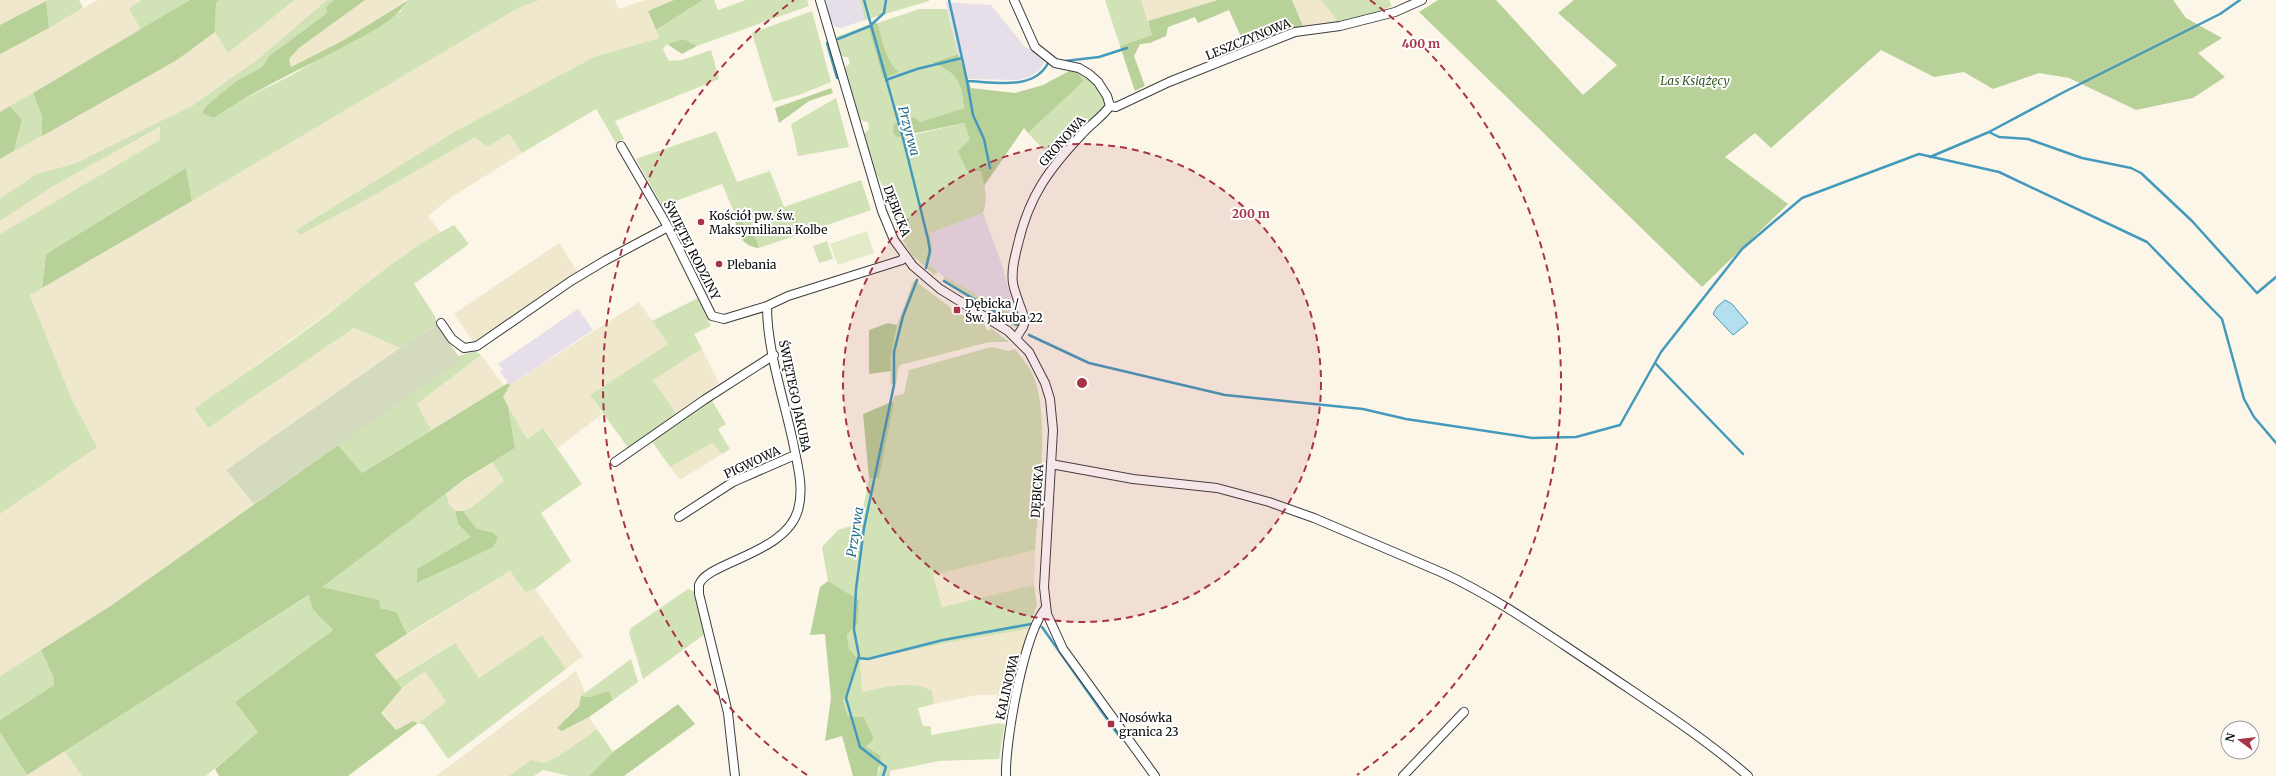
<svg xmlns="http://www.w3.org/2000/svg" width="2276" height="776" font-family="Merriweather,serif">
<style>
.industrial{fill:#e6dee8}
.farmland{fill:#efe8cc}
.green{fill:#d2e2b7}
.forest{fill:#b8d198}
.cemetery{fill:#d4dabe}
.pitch{fill:#e2eac8}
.water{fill:#b3dfee;stroke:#439abc}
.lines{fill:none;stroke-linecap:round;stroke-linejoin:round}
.stream{stroke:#439abc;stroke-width:2.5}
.minor-casing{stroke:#3d3d3d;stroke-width:10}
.minor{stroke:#fff;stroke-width:8}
.ring{fill:none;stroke:#a83346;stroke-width:2;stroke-dasharray:7 5}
.poi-dot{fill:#a83346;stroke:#fff;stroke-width:1.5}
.labels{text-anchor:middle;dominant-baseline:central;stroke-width:4;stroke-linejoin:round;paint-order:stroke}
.street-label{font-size:12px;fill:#0a0a0a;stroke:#fff}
.park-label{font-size:12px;font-style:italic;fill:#345823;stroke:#fff}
.poi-label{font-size:12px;fill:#0a0a0a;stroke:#fff;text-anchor:start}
.water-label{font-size:13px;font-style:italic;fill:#236a8b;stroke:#fff}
.centre{fill:#a83346;stroke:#fff;stroke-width:2}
.ring-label{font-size:12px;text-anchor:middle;font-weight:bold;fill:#a83346;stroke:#fff;stroke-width:4;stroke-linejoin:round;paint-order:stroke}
</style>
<rect width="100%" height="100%" fill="#fcf6e9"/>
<path class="industrial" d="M826,0h34l5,20 -24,8 -5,-1 -5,-5z
M946,2l45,3 34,42 13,6 7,8 -6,10 -10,6 -10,3 -52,-1 -9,-25z
M983,213l19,52 11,42 5,3 1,7 -7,-2 -65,-36 -18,-14 4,-16 -3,-16z
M578,309l15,21 -83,55 -10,-13 3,-3 -5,-5z"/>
<path class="farmland" d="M0,0h48l-48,25z
M98,0h43l-12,9 12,21 -141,82v-58z
M295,0h32l-69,59 -65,46 -119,59 -38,10 -36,25v-40l177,-99 38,-28 13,21z
M365,0h41l-62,40 -53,27 -2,-8 10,-11z
M540,0h75l4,9 26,-9h29l-26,11 11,27 -65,19 -140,75 -158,98 4,5 73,-39 102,-59 12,9 22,-12 13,19 -72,45 -22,18 12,16 -246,178 14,18 146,-100 46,20 -174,122 28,34 -142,101 -112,71v-162l96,-67 -23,-45 -43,-108 162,-93 326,-193z
M1141,0h77l-70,21z
M1292,0h29l17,22 -35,4z
M161,127v13l-161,94v-13l50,-33z
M559,243l19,30 -104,70 -20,-29z
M639,302l30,42 -79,51 12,19 -44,34 -15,-20 -16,11 -24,-42 7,-12z
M702,349l17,34 -43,30 -23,-33z
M481,355l23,31 -73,44 -14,-26z
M712,443l10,11 -42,26 -10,-13z
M492,462l12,19 -32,26 -9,4h-8l-6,-7 -3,-11z
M1035,550l-1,35 -92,22 -9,-32z
M510,571l15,21 10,-3 48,67 -17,13 -24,-33 -63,42 -25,-35 -59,37 -20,-25z
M1028,629l-21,88 -13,-1 3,-21h-20l-43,9 -2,-13 -41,-4 -30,5 -1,-31 87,-18z
M425,671l21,31 -28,21 -5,-2 -17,9 -15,-18 21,-24z
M576,671l9,21 -6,14 -12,11 -5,14 27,-14 8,12 -38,27 -15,7 -13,-3 -22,16h-73z
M63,750l19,26h-57z"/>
<path class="green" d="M48,0h31l4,8 -34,20 -3,-27z
M141,0h49l-49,30 -12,-21z
M219,0h76l-67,53 -13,-21 1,-29z
M327,0h7l-8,7 1,6 -58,43 -7,11 -26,14 -30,25 8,12 22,-15 54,-27 111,-65 7,-11h132l-22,8 -326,193 -6,-33 -140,86 -4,34 -12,7 43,107 24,45 -97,67v-280l160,-94v-13l-110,61 -50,33v-22l36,-25 38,-10 119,-59 65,-46z
M703,0h11l4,10 28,-10h61l2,6 -112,40 -13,-7 -17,5 -4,5 6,12 13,-1 29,-10 8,29 -104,42 9,18 -8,4 -20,-34 -74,44 -13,-19 -22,13 -12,-10 -102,59 -73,39 -4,-5 158,-98 140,-75 65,-19 -3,-8z
M860,0h69v1l-64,19z
M1105,0h36l11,35 -32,11z
M1321,0h68l3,6 -23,9 -31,7z
M919,9h28l11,45 -24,7c24,13 27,21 30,47l-44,14 -5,-5 -20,7 18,11 51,-12c9,23 29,67 19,90l-53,20 3,16 -4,16 9,7 -4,3 -23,-21 -14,-24 -16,-47 -7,-13 -10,-35 1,-3 4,-2 -1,-8 -9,-2 -15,-49 2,-5 4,-2 -2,-7h-4l-5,-4 -3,-16 32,-12 15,54 16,-7c-13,-11 -17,-33 -21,-49z
M812,11l19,71 -32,13 -26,7 -21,-69z
M1077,71c16,11 24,18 29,36l-23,20 -30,33 -25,-27 56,-52z
M33,93l9,23v20l-28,15 8,-31 -12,-14z
M836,98l13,49 -51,9 -7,-32z
M716,131l21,51 33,-11 14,36 77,-27 10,30 -112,38 -2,-8 -23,-28 -12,-28 -60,22 -26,-47z
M454,225l15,19 -55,40 21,32 2,9 -37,23 -46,-20 -146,100 -14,-19c44,-31 90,-62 134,-95 40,-31 80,-66 126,-89z
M827,241l6,18 -14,4 -6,-17z
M944,276l68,39 7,1 -1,-6 4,11 -7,6 -72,-45z
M914,280l37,28v3l36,13 -2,4 4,3 2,-3 18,14h-20l-89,23 -2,4 -2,15h-5l-1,-23 7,-36z
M698,298l13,28 -17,8 8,15 -49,31 23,33 -47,36 -39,-54 78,-51 -16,-23z
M991,347l18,4 6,-2c5,7 12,14 16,22 21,40 7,132 4,179l-102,25 9,32 92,-22 3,20 -9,24 -81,14 -87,18 2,31c21,-4 50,-13 70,-1l2,13 -16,4 5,18h8v9l67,-12 7,1 -6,35 -60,2 -49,10v5h-13l3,-8 -14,-21 8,-8 -10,-22 -16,-1 -5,-15 17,-40 -11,-12 -2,-14 11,-12 1,-23 -31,-19 -6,-34 16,-17 22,-7 9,-45h10l15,-82 10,-2 5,-24z
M475,351l6,4 -64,49 14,26 -69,43 -24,-28 122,-85 -2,-4z
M711,399l15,25 -8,5 12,20 -8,5 -10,-11 -42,24 -19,-27z
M508,406l19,33 16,-11 39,56 -41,29 30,48 -36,28 -10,3 -15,-21 -103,63 -11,-22 -16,-4 -14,-11 -45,-10 125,-94 3,11 6,7 3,13 14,13 -55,32v14l31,-15 44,-36 -15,-3 -14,-18 9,-4 32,-26 -12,-19 23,-14z
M688,589l7,3 10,42 -62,45 -14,-46 2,-5z
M310,595l3,15 20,20 -98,72 23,30 -52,44h-124l-19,-26z
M542,635l24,34 -118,90 -24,-34 -6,-2 28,-21 -21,-31 -23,17 -7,-8 60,-37 24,35z
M41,650l12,26 1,9 -54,35v-44z
M631,659l7,23 -25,18 -4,-9 -20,6 -8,-1z
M597,729l16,23 -24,24h-20l-26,-6 -9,6h-25l22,-16 13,3 15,-7z
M0,732l27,43 -2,1h-25z"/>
<path class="forest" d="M190,0h29l-3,3 -1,29 -38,28 -135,76v-20l-9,-23z
M334,0h31l-66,48 -10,11 2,8 53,-27 64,-40c-14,23 -45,36 -69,49 -42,22 -86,42 -125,69l-12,-5 4,-7 30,-25 26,-14 7,-11 58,-43 -1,-6z
M674,0h29l-47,30 -8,-19z
M1218,0h74l11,26 -50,17 -7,5 -17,-38 -31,13 -3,-6 -27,10 -2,9 -16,7 -10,1 -6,12 11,30 -10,5 -15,-45 32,-11 -4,-14z
M1438,0h58l87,95 34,-30 -59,-52 16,-13h599l13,18 36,20 -24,15 27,24 -32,21 -57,12 -67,-32 -30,-5 -46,16 -29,-17 -30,5 -53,-27 -110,98 -16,-15 -30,24 63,47 -86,83 -283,-275z
M46,1l3,27 -49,26v-29z
M878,23c4,16 8,38 21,49l-16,7 -15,-54z
M684,39l13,7 -15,8 -15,-10z
M958,54l13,34 44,5 28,-8 26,-14h8l7,10 -56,52 -4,-5 -40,58 -3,-15h-14l-9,-20 12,-12 -6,-16 -67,14 -4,-4 1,-9 21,-7 5,5 44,-14c-3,-27 -6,-34 -31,-46z
M831,88l2,5 -24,8 -30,22 -4,-15z
M10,106l12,14 -8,31 -14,8v-47z
M186,168l6,33 -150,87 4,-34z
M734,212l23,28 2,8c-20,-2 -23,-19 -25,-36z
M888,323l9,2 -7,36 1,10 -22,3v-44z
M508,383l2,2 -7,12 5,9 7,42 -50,31 -143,108 57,13 1,8 16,4 11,22 -32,21 27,33 -21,25 15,17 17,-9 5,2 -70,53h-129l-4,-7 43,-37 -23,-30 98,-72 -20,-20 -4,-15 -282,180 -27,-43v-12l54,-35 -1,-9 -12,-26 71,-45 226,-160 24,28z
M894,401l-15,77h-10l-6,-64z
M455,511h8l14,18 15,3 6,6 -5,9 -76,36v-14l54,-32 -13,-13z
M828,581l31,19 -1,23 -11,12 2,14 11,12 -17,40 5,15 16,1 10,22 -8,8 15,9 -4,20h-24l-11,-40 -17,5 6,-43 -6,-64 -15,1 10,-48z
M609,691l4,9 -24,17 -27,14 -5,-3 22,-22 2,-10 8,1z
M678,704l17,20 -71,52h-35l24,-24z"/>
<path class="cemetery" d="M437,325l24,35 -207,144 -28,-34 174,-122z"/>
<path class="pitch" d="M867,231l7,22 -36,12 -8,-21z"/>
<path class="water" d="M1725,300l7,4 16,19 -15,12 -20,-21 4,-7z"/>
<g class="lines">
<path class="stream" d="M864,0l40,142 24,97 2,12 -4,17
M949,0l13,58
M838,39l32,-13 14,-13 2,-13
M827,43l10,35
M1065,61l34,-4 28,-9
M886,80l31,-11 45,-11 5,23c27,1 67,10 81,-18h2
M967,81l6,34 11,24 6,29
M1989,132l75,-40 156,-78 20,-14
M1930,157l59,-25 10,5 29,2 54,19 49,10 10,5 51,48 65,72 19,-16
M944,281l73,44
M1029,335l60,28 136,32 138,14 43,10 126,19 44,-1 44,-12 41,-73 81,-103 60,-51 117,-44 80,18 148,70 75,77 22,80 10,18 22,26
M1655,363l88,91
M1042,627l77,109
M858,658l10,1 75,-19 88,-16
M883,776l3,-9 -26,-20 -14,-49 13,-42 -5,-26 2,-41 8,-61 30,-143v-33l9,-36 14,-36"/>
<defs>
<path id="minor" d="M820,0l62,211 12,29 19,26 27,23 68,42 21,21 16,31 5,16 3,31 -9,157 3,27 16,35 92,127
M1014,0l21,47 20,16 24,5 10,6 9,8 9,14 3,10c-8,11 -19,18 -28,28 -33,35 -53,62 -64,110 -3,12 -7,26 -5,39 2,13 9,25 12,38l-2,6 -7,11
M1110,106l6,1 53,-25 126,-50 45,-6 55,-14 27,-12
M621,146l47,81 44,89 12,3 43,-13
M441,323l11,16 12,9 13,-2 94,-65 35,-21 62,-33
M615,462l89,-62 70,-45
M1051,464l82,15 84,9 52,14 45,16 129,55c54,25 104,61 154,94 51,35 104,68 151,109
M679,517l54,-35 62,-27
M735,776l-7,-63 -29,-119c0,-3 0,-6 0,-9 7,-23 87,-31 99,-75 6,-21 0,-43 -4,-63 -9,-45 -27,-95 -27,-141l21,-10 114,-36 2,-4
M1006,776c-1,-35 18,-144 40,-168
M1403,776l61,-64"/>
</defs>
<use href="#minor" class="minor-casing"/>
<use href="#minor" class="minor"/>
</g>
<circle cx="1082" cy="383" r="239" fill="#a83346" fill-opacity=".12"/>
<g class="ring">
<circle cx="1082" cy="383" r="239"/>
<path d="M807 775A479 479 0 0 1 794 0M1370 0A479 479 0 0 1 1357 775"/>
</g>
<g class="poi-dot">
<circle cx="701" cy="222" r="4"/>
<circle cx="719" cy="264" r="4"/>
<rect x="953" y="306" width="8" height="8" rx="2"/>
<rect x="1107" y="720" width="8" height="8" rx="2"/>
</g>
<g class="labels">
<g class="street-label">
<text transform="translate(1248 39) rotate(-22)">LESZCZYNOWA</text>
<text transform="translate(1062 141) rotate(-48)">GRONOWA</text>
<text transform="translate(897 211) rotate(69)">DĘBICKA</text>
<text transform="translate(692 250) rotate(63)">ŚWIĘTEJ RODZINY</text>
<text transform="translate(795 396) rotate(78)">ŚWIĘTEGO JAKUBA</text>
<text transform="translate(752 462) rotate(-25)">PIGWOWA</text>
<text transform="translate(1037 491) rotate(-86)">DĘBICKA</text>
<text transform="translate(1007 687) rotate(-77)">KALINOWA</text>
</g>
<g class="park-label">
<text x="1695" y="80">Las Książęcy</text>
</g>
<g class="poi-label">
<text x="709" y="215">Kościół pw. św.<tspan x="709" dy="14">Maksymiliana Kolbe</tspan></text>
<text x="727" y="264">Plebania</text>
<text x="965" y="303">Dębicka /<tspan x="965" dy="14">Św. Jakuba 22</tspan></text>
<text x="1119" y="717">Nosówka<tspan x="1119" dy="14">granica 23</tspan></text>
</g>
<g class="water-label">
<text transform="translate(909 131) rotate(75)">Przyrwa</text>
<text transform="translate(855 532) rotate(-81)">Przyrwa</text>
</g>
</g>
<circle cx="1082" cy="383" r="6" class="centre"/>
<g class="ring-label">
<text x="1421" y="48">400 m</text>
<text x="1251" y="218">200 m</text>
</g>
<g transform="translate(2240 740) rotate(285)"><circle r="19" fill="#ffffff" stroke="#9d9d9d"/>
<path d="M0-3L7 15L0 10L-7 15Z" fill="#a83346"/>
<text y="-6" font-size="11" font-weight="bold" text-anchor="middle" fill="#0a0a0a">N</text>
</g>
</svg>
